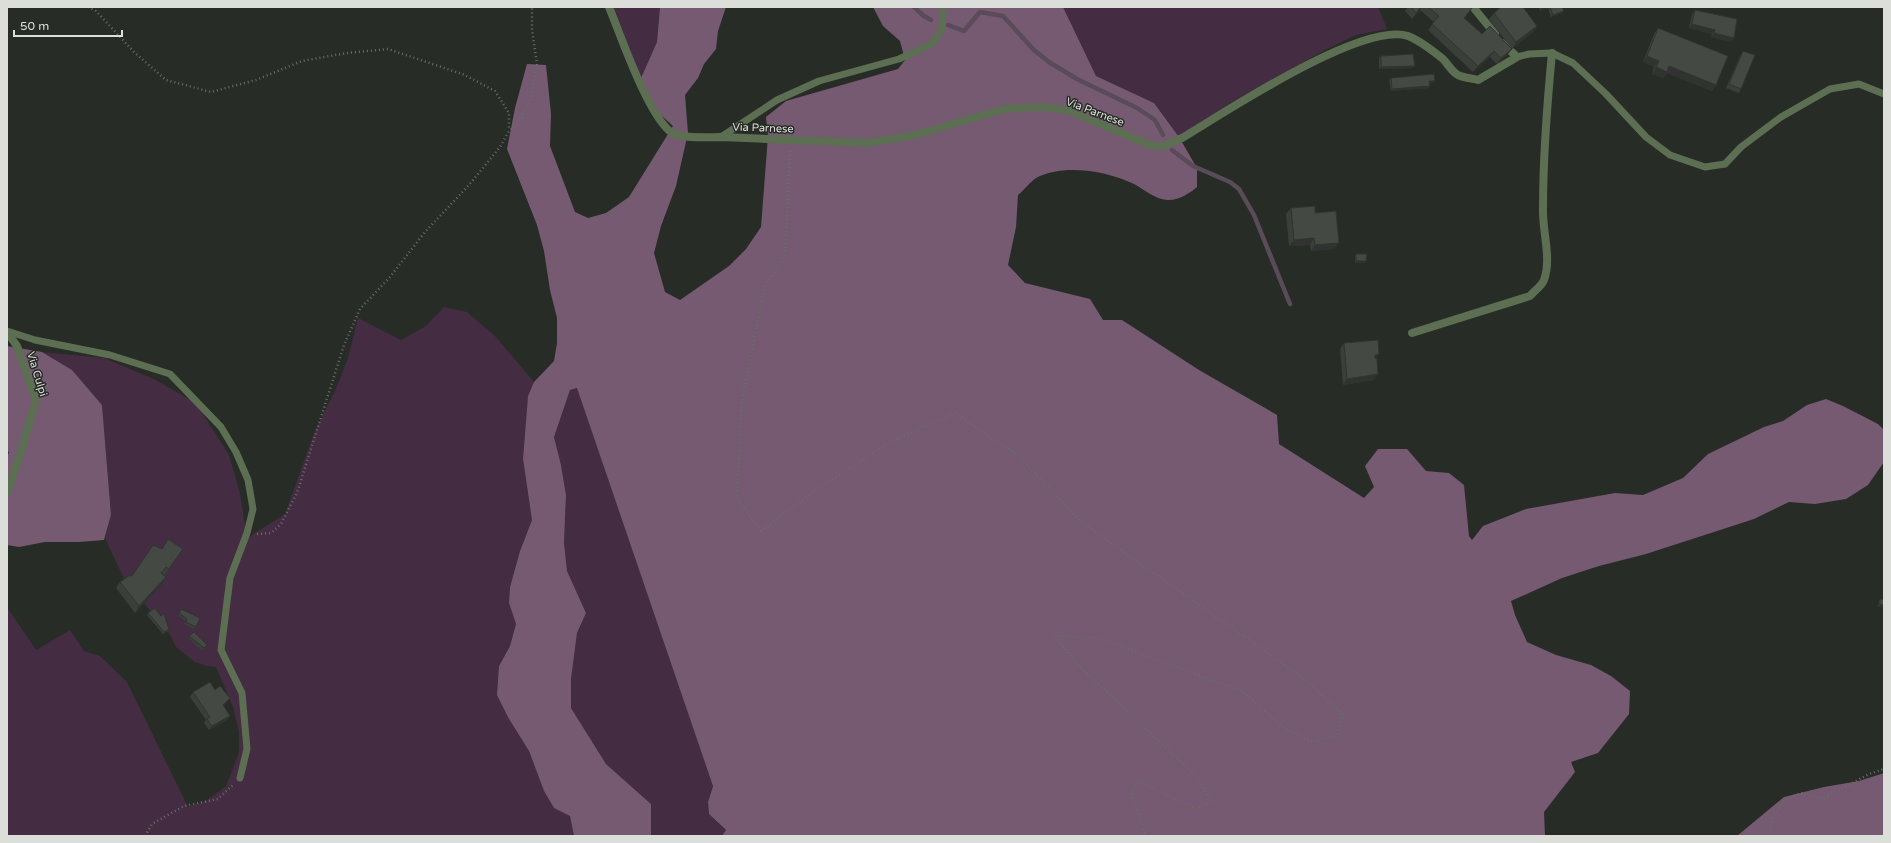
<svg xmlns="http://www.w3.org/2000/svg" width="1891" height="843" font-family="'Varela Round',sans-serif">
<style>
.green{fill:#442c42}
.forest{fill:#755a72}
.lines{fill:none;stroke-linecap:round;stroke-linejoin:round}
.stream{stroke:#5a4b58;stroke-width:4.5}
.path{stroke:#6a6e68;stroke-width:2.5;stroke-dasharray:1 3;stroke-linecap:butt}
.lane{stroke:#5c6f53;stroke-width:7}
.street{stroke:#5c6f53;stroke-width:8}
.wall{fill:#3b3f3a}
.shaded-wall{fill:#30332f}
.building{fill:#454943;stroke:#30332f}
.labels{text-anchor:middle;dominant-baseline:central;stroke-width:3;stroke-linejoin:round;paint-order:stroke}
.street-label{font-size:11px;fill:#dbded9;stroke:#282c26}
</style>
<rect width="100%" height="100%" fill="#282c26"/>
<path class="green" d="M608,7h52l-3,35 -16,36z
M1063,7h315l9,22 -31,6 -31,15 -93,52 -53,35 -25,-34 -58,-27z
M444,307l23,5 28,24 39,46 -6,14 -5,63 9,61 -12,31 -10,36 -1,16 7,21 -6,22 -11,20 10,53 20,32 15,40 10,17 16,8 4,20h-567v-229l29,43 34,-20 14,21 16,5 27,26 61,125 18,-6 20,-15 13,-33v-21l-6,-25 -17,-40 -9,-1 -12,-4 -19,-15 -7,-14 -44,-52 -20,-43 6,-23 -9,-110 -30,-35 -30,-18 62,6 50,21 42,24 33,52 11,38 7,45 38,-24 30,-83 20,-40 13,-33 10,-40 43,22 25,-14z
M588,385l126,395 -6,22 1,12 17,17 -4,5h-71v-32l-45,-40 -35,-56v-29l6,-46 9,-20 -19,-42 -3,-28 2,-48 -5,-30 -7,-28 16,-47z"/>
<path class="forest" d="M660,7h66l-8,24 -2,18 -12,15 -6,14 -13,17 3,38 -12,53 -15,40 -7,27 11,39 15,8 49,-34 17,-17 15,-22 7,-91 -2,-19 20,-16 112,-32 7,-9 -5,-19 -17,-15 -10,-19h190l33,69 58,27 25,34 18,31v19c-7,6 -19,14 -30,13 -12,-1 -22,-10 -33,-16 -26,-13 -71,-21 -98,-6 -6,4 -12,12 -18,17l-2,32 -8,38 17,18 65,16 13,21h19l77,50 78,45 2,29 85,54 10,-11 -9,-21 13,-17h29l19,22 23,2 15,12 5,51 3,4 11,-14 43,-17 89,-16 28,2 40,-17 25,-24 56,-27 19,-6 24,-16 19,-6 17,7 35,18 6,6v32l-16,23 -22,14 -31,5 -26,-2 -35,17 -108,35 -47,12 -37,12 -51,23 4,14 12,27 29,13 35,10 20,11 19,15 -1,23 -31,39 -27,9 4,10 -31,40 1,24h-823l4,-6 -17,-16 -1,-12 5,-16 -136,-398 -7,2 -16,47 7,28 5,30 -2,48 3,28 19,42 -9,20 -6,46v29l35,56 45,40v32h-77l-4,-20 -16,-8 -10,-17 -15,-40 -20,-32 -12,-24 2,-29 11,-20 6,-22 -7,-21 1,-16 10,-36 12,-31 -9,-61 5,-63 6,-14 20,-21 3,-18v-25l-7,-28 -6,-39 -7,-26 -30,-76 8,-41 12,-44 19,1 5,49 -1,32 25,66 13,6 18,-5 23,-16 44,-71 -21,-19 -11,-29 16,-36z
M7,346l35,6 30,18 30,35 9,110 -7,25 -25,2h-34l-26,5 -12,-2v-87l2,-6 -2,-1z
M1884,773v63h-147l47,-39 40,-10 35,-6z"/>
<g class="lines">
<path class="stream" d="M914,7l10,9 7,4
M948,25l16,6 16,-19 23,4 31,34 15,12 28,17 60,29 18,12 8,15
M1172,150l21,16 37,16 9,7 15,26 36,89"/>
<path class="path" d="M88,7l8,4 38,41 32,28 45,12 45,-12 46,-19 45,-8 41,-4 77,26 30,16 14,22v17
M790,151l-5,103 -21,34 -22,113 -5,97 24,33 55,-41 74,-48 65,-29 64,43 61,65 223,157 39,36 -6,22 -24,6 -28,-14 -42,-37 -144,-53 -43,-2 20,26 123,116 13,23 -14,8 -60,-28 -5,13 14,42
M257,534l14,-1 10,-9 16,-31 47,-148 16,-36 30,-32 35,-45 44,-47 31,-38 9,-16 11,-8 11,-27 6,-32 -5,-34v-23
M145,836l7,-12 32,-18 34,-7 16,-15
M1765,836l6,-8 1,-10 13,-18 16,-7 22,6 46,-25 15,-5"/>
<path class="lane" d="M1517,57l12,-3 23,-1 21,10 33,31 40,43 24,18 35,12 20,-3 16,-17 40,-30 49,-28 29,-5 25,10
M721,137l56,-37 42,-19 80,-22 33,-15 10,-15 1,-22
M7,331l28,9 75,15 60,19 51,53 15,25 12,28 5,29 -6,24 -17,45 -9,72 21,43 5,56 -7,29"/>
<path class="street" d="M609,7c12,29 39,109 63,126 11,6 36,4 49,4l147,6 47,-8 89,-26 37,-2 26,3 85,36h11l19,-8c42,-25 180,-117 226,-102 13,5 25,15 35,23 5,5 9,13 15,16 5,3 14,3 20,5l39,-23 -15,-14
M1473,7l22,27
M7,332l10,14 19,54 -17,58 -12,35
M1412,333l118,-37c4,-5 12,-10 14,-16 8,-22 -2,-49 -1,-72 0,-52 4,-103 9,-155"/>
</g>
<path class="wall" d="M1408,7h64l-7,11 17,16 30,15 -5,6 -10,9 -7,-7 -17,15 -45,-42 6,-8 -14,-12 -8,9 -7,-8z
M1539,7h23v6l-11,4 -3,-9 -8,3z
M1695,10l36,32 -20,-5 1,-3 -23,-6 3,-14z
M1494,13l43,13 -4,6 -21,17 -23,-30z
M1658,28l58,57 -4,6 -45,-18 -4,5 -11,-4 2,-7 -11,-5 11,-28z
M1743,51l-2,38 -2,4 -13,-5 14,-32z
M1381,56l34,10 -2,2 -34,1v-11z
M1391,78l42,5h-3l-1,5 -38,3 -2,-11z
M1291,208l24,5 19,36 -23,2 -1,-6 -21,1 -3,-32z
M1356,254l9,9h-10v-7z
M1344,343l32,15 -2,22 -31,5 -3,-36z
M162,549h21l-18,26 -3,-2 4,4 -4,7 -27,29 -19,-25 4,-6 12,-6z
M1880,599l4,6 -2,2h-4l1,-6z
M181,609l15,18 -2,2 -10,-5 2,-3 -8,-5z
M148,613l21,16 -1,2 -5,3 -16,-19z
M189,636l17,12 -4,3 -14,-13z
M215,690l12,12 -4,4 7,10 -3,4 -18,10 -5,-7 2,-3 -16,-23 3,-5z"/>
<path class="shaded-wall" d="M1421,7h1l-2,3 -8,9 4,-6z
M1547,7h1v1l-8,3 1,-2z
M1564,11l-2,2 -11,4 2,-2z
M1692,24l23,6 -3,4 -23,-6z
M1537,26l-4,6 -21,17 4,-7z
M1714,33l20,5 -3,4 -20,-5z
M1512,49l-5,6 -10,9 4,-6z
M1494,51l-4,6 -17,15 5,-6z
M1647,56l12,5 -5,6 -11,-5z
M1415,66l-2,2 -34,1 2,-2z
M1669,66l47,19 -4,6 -45,-18 -4,5 -11,-4 4,-7z
M1429,81h6l-2,2h-5z
M1430,86l-1,2 -38,3 1,-2z
M1314,238l-4,7 -21,1 5,-6z
M1339,243l-5,6 -23,2 4,-6z
M1356,261h10l-1,2h-10z
M1379,354l-5,6 1,-5z
M1378,374l-4,6 -31,5 4,-6z
M166,577l-4,7 -27,29 4,-7z
M1880,605h4l-2,2h-4z
M230,716l-3,4 -18,10 3,-4z"/>
<path class="building" d="M1411,7h10l-5,6z
M1428,7h45l-9,11 18,16 8,-8 22,23 -11,9 -7,-7 -16,15 -46,-42 7,-8z
M1501,7h22l14,19 -21,16 -22,-29z
M1541,7h6l-6,2z
M1550,7h12l2,4 -11,4z
M1695,10l42,9 -3,19 -20,-5 1,-3 -23,-6z
M1658,28l70,28 -12,29 -47,-19 -2,6 -11,-5 3,-6 -12,-5z
M1743,51l12,4 -14,34 -12,-5z
M1413,54l2,12 -34,1v-11z
M1434,74l1,7h-6l1,5 -38,3 -1,-11z
M1315,206v7l21,-2 3,32 -24,2 -1,-7 -20,2 -3,-32z
M1356,254h11l-1,7h-10z
M1378,340l1,14 -4,1v3l2,1 1,15 -31,5 -3,-36z
M168,539l15,10 -14,20 -3,-2 -5,6 5,4 -27,29 -19,-24 10,-7 2,1 21,-31 9,4z
M1880,599l4,1v5h-4z
M155,608l6,8 3,-2 5,15 -5,3 -16,-19z
M181,609l19,9 -4,9 -10,-5 1,-3 -8,-6z
M194,632l13,13 -3,3 -15,-12z
M210,682l5,8 5,-4 10,12 -7,7 7,11 -18,10 -5,-7 3,-2 -17,-25z"/>
<g class="labels">
<g class="street-label">
<text transform="translate(1095 112) rotate(21)">Via Parnese</text>
<text transform="translate(763 128) rotate(2)">Via Parnese</text>
<text transform="translate(37 374) rotate(73)">Via Culpi</text>
</g>
</g>
<rect width="1891" height="843" fill="none" stroke="#dbded9" stroke-width="16"/>
<path d="M14 30v6h108v-6" fill="none" stroke="#dbded9" stroke-width="2"/>
<text x="20" y="30" font-size="12" fill="#dbded9" stroke="#282c26" stroke-width="3" paint-order="stroke">50 m</text>
</svg>
